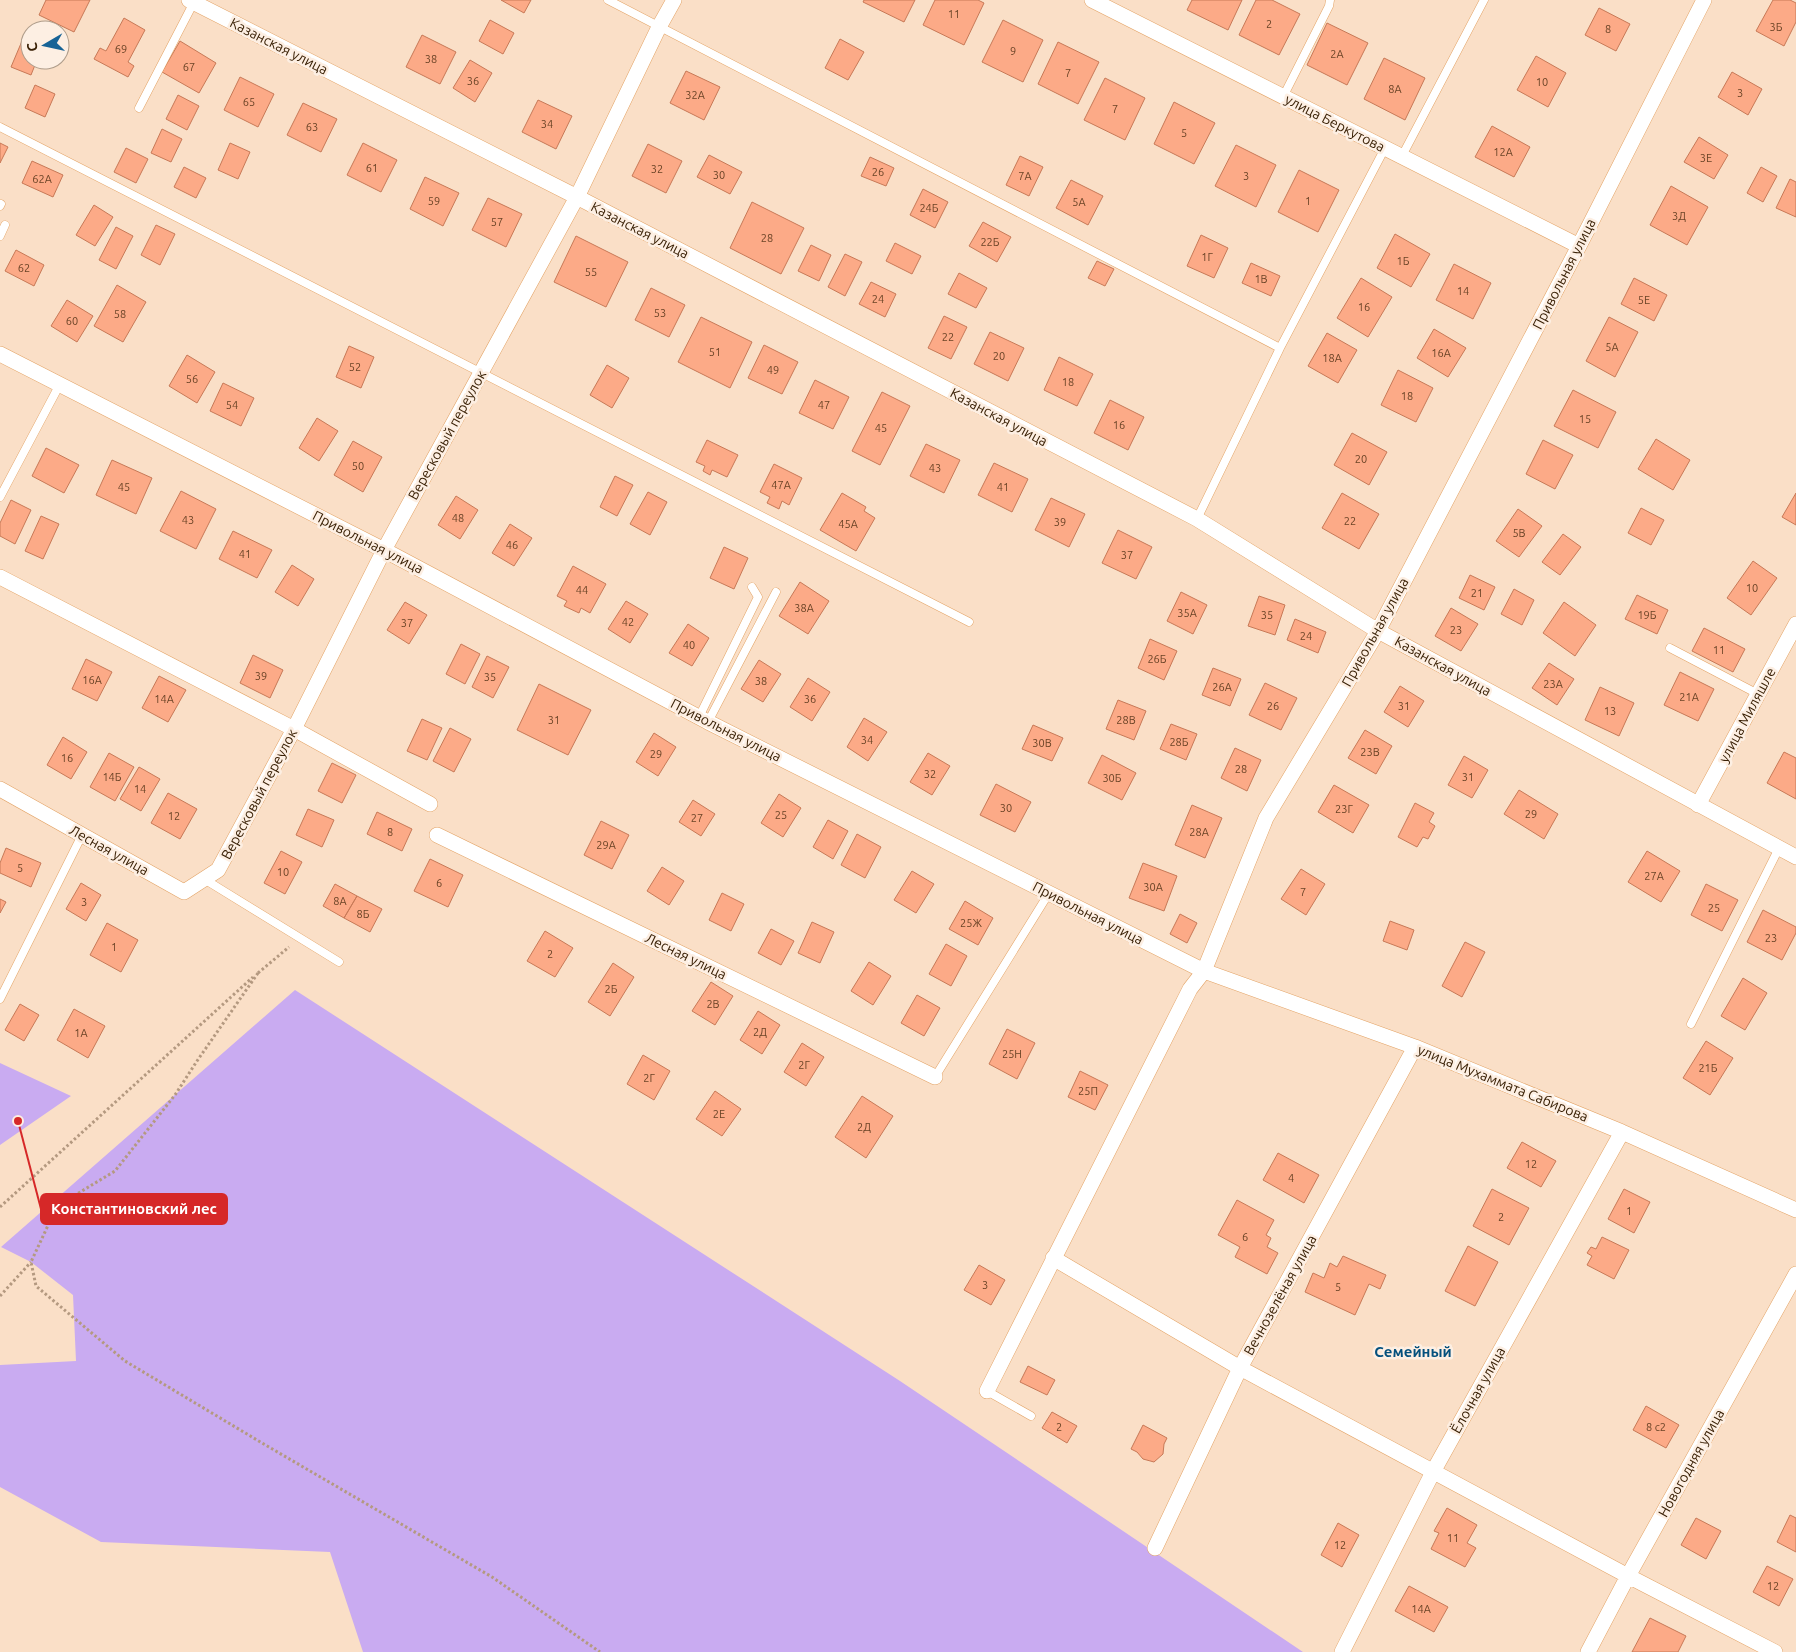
<svg xmlns="http://www.w3.org/2000/svg" width="1796" height="1652" font-family="Ubuntu,sans-serif">
<style>
.green{fill:#c9abf1}
.building{fill:#fcaa87;stroke:#c77957}
.lines{fill:none;stroke-linecap:round;stroke-linejoin:round}
.lane-casing{stroke:#e3a365;stroke-width:9}
.street-casing{stroke:#e3a365;stroke-width:16}
.path{stroke:#b49980;stroke-width:3;stroke-dasharray:2.5 2.5;stroke-linecap:butt}
.lane{stroke:#fff;stroke-width:8}
.street{stroke:#fff;stroke-width:15}
.labels{text-anchor:middle;dominant-baseline:central;stroke-width:5;stroke-linejoin:round;paint-order:stroke}
.number-label{font-size:11px;fill:#6a4326}
.street-label{font-size:14px;fill:#3a2106;stroke:#fdefe3}
.neighbourhood-label{font-size:15px;font-weight:bold;fill:#04507d;stroke:#fdefe3}
.leader{fill:none;stroke:#d62828;stroke-width:2}
.callout-dot{fill:#d62828;stroke:#fdefe3;stroke-width:2}
.callout{fill:#d62828;stroke:#d62828;stroke-width:2}
.callout-label{font-size:15px;text-anchor:middle;font-weight:bold;fill:#fff}
</style>
<rect width="100%" height="100%" fill="#fadfc7"/>
<path class="green" d="M295,990l605,391 403,271h-940l-33,-100 -229,-10 -101,-55v-122l76,-4 -3,-66 -42,-33 -30,-15z
M0,1063l71,33 -71,49z"/>
<path class="building" d="M46,0h44l-16,32 -35,-17z
M501,0h30l-7,13z
M864,0h51l-11,22 -41,-20z
M935,0h43l6,3 -20,42 -41,-20z
M1192,0h50l-14,30 -41,-20z
M1256,0h16l28,14 -21,41 -40,-20z
M1773,0h17l6,3v19l-12,24 -28,-15z
M1599,8l31,16 -14,27 -31,-16z
M124,18l21,12 -17,32 6,4 -6,11 -34,-18 6,-11 6,3z
M490,20l24,13 -11,21 -24,-13z
M1003,20l40,20 -20,42 -41,-20z
M1327,23l41,20 -21,42 -40,-20z
M422,35l34,17 -16,32 -34,-17z
M840,39l24,13 -16,28 -23,-12z
M22,41l8,4v15h7l-6,15 -20,-8z
M180,41l36,22 -17,30 -37,-21z
M1058,42l41,20 -21,42 -40,-20z
M1536,56l30,17 -18,34 -31,-17z
M1384,58l41,20 -20,42 -41,-21z
M470,60l22,13 -17,29 -22,-14z
M686,71l34,16 -16,33 -34,-17z
M1732,72l30,17 -14,26 -30,-18z
M240,77l34,17 -16,33 -34,-17z
M1105,78l40,20 -20,42 -41,-20z
M35,85l20,9 -10,23 -20,-9z
M178,95l21,11 -12,24 -21,-11z
M538,100l34,16 -16,33 -34,-17z
M1174,102l41,21 -21,41 -40,-20z
M303,103l34,16 -16,33 -34,-17z
M1492,126l38,21 -16,30 -39,-20z
M162,129l20,10 -11,23 -20,-9z
M1699,137l29,18 -14,24 -30,-17z
M0,143l8,4 -8,16z
M230,143l20,9 -12,27 -20,-9z
M363,143l34,17 -16,32 -34,-17z
M648,144l34,17 -16,32 -34,-17z
M1236,145l40,20 -20,42 -41,-21z
M126,148l22,11 -12,24 -22,-11z
M709,155l33,17 -12,22 -33,-17z
M1020,156l23,11 -14,29 -23,-11z
M870,157l24,11 -8,18 -25,-10z
M32,161l31,14 -10,22 -31,-14z
M184,167l22,11 -10,20 -22,-11z
M1761,167l16,9 -14,26 -16,-9z
M1299,170l40,20 -21,42 -40,-20z
M425,177l34,16 -16,33 -33,-17z
M1790,179l6,3v35l-20,-9z
M1071,180l32,16 -15,29 -32,-17z
M1671,186l37,21 -21,38 -37,-20z
M923,189l25,13 -13,26 -25,-13z
M488,198l34,16 -16,33 -34,-17z
M752,202l52,26 -23,46 -51,-26z
M94,205l19,12 -18,29 -19,-11z
M983,222l28,15 -14,25 -28,-16z
M156,225l19,9 -15,31 -19,-10z
M116,227l17,9 -17,33 -17,-9z
M1395,234l35,20 -19,33 -34,-19z
M1201,235l27,13 -14,30 -27,-12z
M576,236l52,26 -22,45 -52,-25z
M895,243l26,13 -9,18 -26,-13z
M811,245l20,10 -12,26 -21,-10z
M16,250l28,15 -10,21 -29,-15z
M845,254l17,8 -17,34 -17,-9z
M1097,261l17,8 -9,17 -17,-8z
M1251,263l29,13 -9,20 -29,-13z
M1454,264l37,19 -18,36 -37,-19z
M959,273l28,15 -11,20 -28,-14z
M1361,278l31,19 -24,40 -31,-19z
M1634,278l33,17 -13,26 -33,-17z
M871,282l25,12 -11,23 -26,-13z
M117,285l29,17 -23,40 -29,-16z
M651,288l34,17 -16,32 -34,-17z
M67,300l26,16 -16,26 -26,-16z
M944,316l23,11 -16,32 -23,-11z
M701,317l51,25 -22,46 -52,-26z
M1609,317l29,15 -23,45 -29,-16z
M1434,329l32,19 -18,29 -31,-19z
M990,332l34,16 -16,33 -34,-17z
M1327,333l30,17 -19,33 -30,-17z
M764,345l34,17 -16,32 -34,-16z
M349,346l25,11 -13,31 -25,-11z
M187,355l28,17 -18,31 -28,-17z
M1059,357l34,17 -16,32 -33,-16z
M607,365l22,13 -17,30 -22,-13z
M1398,370l35,18 -17,34 -35,-17z
M815,380l34,17 -16,32 -34,-16z
M223,383l31,15 -13,28 -31,-15z
M1573,390l43,22 -18,36 -44,-22z
M882,392l28,14 -30,59 -28,-14z
M1110,400l34,17 -16,33 -34,-17z
M317,418l21,13 -19,30 -20,-13z
M1352,433l35,19 -18,33 -35,-20z
M1656,439l34,21 -17,30 -35,-21z
M707,440l31,15 -11,22 -15,-7 -2,5 -7,-4 2,-5 -9,-4z
M1543,440l30,15 -18,34 -29,-15z
M353,441l29,16 -19,35 -29,-17z
M926,444l34,16 -16,33 -34,-17z
M46,448l33,17 -15,28 -32,-17z
M112,460l40,18 -16,36 -40,-19z
M994,463l34,16 -16,33 -34,-17z
M774,464l28,14 -13,27 -7,-4 -3,8 -12,-6 3,-6 -10,-5z
M615,476l18,9 -16,31 -17,-9z
M181,491l35,18 -20,40 -36,-18z
M648,492l19,10 -17,33 -20,-11z
M842,493l24,14 -2,4 11,7 -19,33 -36,-21z
M1342,493l37,21 -20,35 -37,-21z
M1796,493v32l-14,-8z
M456,496l22,14 -18,29 -22,-14z
M1051,498l34,16 -16,33 -34,-17z
M11,500l20,10 -16,34 -15,-8v-13z
M1641,508l23,12 -13,25 -23,-12z
M1518,509l24,17 -23,31 -23,-16z
M41,516l18,8 -16,35 -18,-8z
M510,524l22,14 -18,28 -22,-13z
M1118,530l34,17 -16,32 -34,-16z
M233,531l39,19 -15,28 -38,-19z
M1563,534l18,13 -21,28 -18,-13z
M724,547l24,11 -14,31 -24,-11z
M1753,561l24,17 -26,37 -24,-17z
M292,565l22,14 -16,27 -23,-14z
M573,566l33,18 -16,29 -9,-5 -2,5 -15,-7 3,-5 -10,-5z
M1470,575l25,12 -11,23 -25,-12z
M800,582l29,19 -21,33 -29,-18z
M1514,589l20,11 -12,25 -21,-11z
M1181,592l26,13 -14,29 -26,-13z
M1637,595l31,15 -11,24 -32,-15z
M1259,596l26,9 -10,30 -27,-9z
M626,601l22,13 -18,29 -22,-14z
M405,602l22,13 -18,29 -22,-14z
M1564,602l32,23 -21,31 -32,-23z
M1451,608l27,16 -17,27 -26,-15z
M1295,619l31,13 -8,21 -31,-13z
M688,624l21,14 -17,28 -23,-13z
M1704,628l41,21 -12,23 -41,-21z
M1150,639l27,12 -13,29 -26,-12z
M461,644l19,10 -15,30 -19,-10z
M253,655l30,15 -13,28 -30,-15z
M487,656l22,11 -16,31 -21,-11z
M86,659l26,13 -15,29 -25,-12z
M759,660l22,14 -18,28 -22,-13z
M1549,663l25,16 -17,26 -25,-17z
M1213,668l28,11 -11,27 -28,-11z
M1680,672l34,17 -16,32 -34,-16z
M159,676l27,14 -18,32 -26,-14z
M808,678l22,14 -18,29 -22,-14z
M1265,683l32,15 -16,32 -32,-15z
M539,684l52,26 -23,45 -51,-25z
M1400,686l24,15 -16,26 -24,-15z
M1600,687l34,16 -15,33 -34,-16z
M1118,700l28,11 -12,29 -28,-11z
M864,718l23,14 -19,29 -21,-14z
M422,719l20,9 -15,32 -20,-9z
M1171,724l26,10 -11,26 -26,-11z
M1033,725l30,13 -11,23 -30,-12z
M450,728l21,11 -17,33 -21,-11z
M1365,730l27,16 -16,28 -28,-16z
M654,733l22,14 -18,29 -22,-14z
M63,737l24,15 -16,27 -24,-14z
M1235,748l26,12 -14,31 -26,-13z
M1784,752l12,6v41l-29,-16z
M109,753l25,14 -19,34 -25,-14z
M928,753l22,13 -18,29 -22,-13z
M1102,755l34,18 -14,27 -34,-17z
M1464,756l24,14 -16,28 -24,-13z
M332,763l24,12 -14,28 -24,-12z
M139,767l21,12 -19,32 -21,-12z
M996,784l35,18 -16,30 -35,-17z
M1334,785l35,20 -16,28 -35,-21z
M1519,790l39,24 -14,25 -40,-25z
M168,793l29,16 -17,30 -29,-16z
M779,794l22,14 -18,29 -22,-14z
M693,800l22,14 -14,22 -22,-14z
M1415,803l19,10 -5,9 6,4 -7,13 -5,-2 -6,10 -19,-10z
M1192,805l30,13 -17,40 -30,-13z
M308,809l26,11 -12,27 -26,-12z
M377,812l35,17 -10,22 -35,-17z
M828,820l20,11 -15,28 -20,-12z
M601,821l28,14 -17,34 -28,-14z
M857,834l24,13 -16,31 -24,-13z
M6,848l35,15 -10,24 -31,-14v-10z
M281,851l21,11 -17,32 -21,-11z
M1647,851l33,20 -19,31 -33,-20z
M430,859l33,16 -15,32 -34,-16z
M1143,863l34,13 -13,35 -35,-13z
M662,867l22,14 -15,24 -22,-14z
M1301,869l24,15 -19,31 -25,-16z
M912,871l22,13 -18,29 -22,-13z
M81,883l20,12 -15,26 -20,-12z
M335,884l22,12 -13,22 -21,-12z
M1706,884l32,16 -16,31 -31,-16z
M722,893l22,11 -13,27 -22,-11z
M357,896l25,13 -12,23 -26,-14z
M0,899l6,3 -6,11z
M965,901l28,17 -15,27 -29,-16z
M1763,910l33,17v6l-14,27 -35,-18z
M1180,914l17,9 -10,20 -17,-9z
M1390,921l24,9 -7,20 -24,-9z
M812,922l22,10 -14,31 -22,-10z
M107,923l31,17 -17,32 -31,-17z
M771,929l23,12 -13,24 -23,-12z
M545,931l28,17 -18,29 -28,-16z
M1465,942l20,10 -23,45 -20,-11z
M946,944l21,12 -16,30 -22,-12z
M869,962l22,14 -18,29 -22,-14z
M613,963l21,14 -24,39 -22,-14z
M1743,978l24,15 -22,37 -24,-14z
M711,982l22,14 -18,29 -23,-14z
M917,995l23,13 -16,28 -23,-13z
M20,1004l19,11 -15,26 -19,-11z
M74,1009l31,17 -17,32 -31,-18z
M758,1011l22,14 -18,29 -22,-14z
M1007,1029l28,14 -18,36 -28,-15z
M1706,1041l27,17 -23,37 -27,-17z
M802,1043l22,14 -18,29 -22,-14z
M643,1055l27,16 -16,29 -27,-16z
M1080,1071l28,14 -13,25 -27,-13z
M715,1091l26,18 -19,27 -26,-17z
M862,1096l31,20 -27,42 -31,-21z
M1522,1142l34,19 -15,26 -34,-19z
M1278,1153l41,22 -15,28 -41,-23z
M1492,1189l37,19 -20,37 -36,-19z
M1624,1189l26,13 -16,31 -26,-14z
M1237,1200l37,20 -8,15 5,3 -4,9 11,6 -11,21 -32,-17 5,-10 -22,-12z
M1602,1237l27,13 -15,29 -27,-14 5,-9 -5,-3 4,-6 5,2z
M1468,1246l30,16 -23,44 -30,-15z
M1343,1256l43,19 -6,14 -11,-5 -14,31 -50,-23 8,-19 11,5 6,-15 7,4z
M979,1265l26,15 -14,25 -27,-15z
M1028,1366l27,14 -8,15 -27,-13z
M1646,1406l33,19 -13,23 -33,-18z
M1052,1412l25,14 -10,17 -25,-15z
M1143,1425l24,13 -3,6 -1,10 -9,8 -11,-3 -6,-7 -6,-3z
M1447,1508l30,17 -10,18 9,5 -11,19 -34,-18 8,-16 -5,-2z
M1790,1515l6,3v34l-19,-10z
M1696,1518l25,13 -15,28 -25,-14z
M1338,1523l21,12 -17,32 -21,-12z
M1767,1566l26,13 -14,27 -26,-14z
M1409,1586l39,21 -14,25 -39,-21z
M1650,1618l36,18 -8,16h-46z"/>
<g class="lines">
<defs>
<path id="lane" d="M608,0l672,348
M1283,97l46,-91 1,-6
M139,108l55,-106
M0,127l969,495
M1402,156l82,-156
M0,206l1,-2
M0,236l5,-11
M0,497l60,-113
M1197,519l83,-171 105,-200
M1670,648l88,46
M699,717l59,-120 -6,-10
M708,722l68,-130
M204,879l135,83
M0,999l82,-164
M1691,1024l88,-176
M935,1077l114,-184
M987,1391l44,25"/>
<path id="street" d="M189,0l388,197 620,322 181,112 418,226
M1092,0l487,246
M0,354l384,196 324,172 496,249 62,-153 112,-187 201,-385 125,-246
M0,577l294,152 136,75
M0,789l184,103 34,-22 76,-141 90,-179 193,-353 82,-170 15,-27
M1698,805l98,-181
M437,835l498,242
M1053,1258l187,110 388,208 147,76
M987,1391l203,-402 14,-18 211,76 207,85 174,78
M1155,1548l85,-180 175,-321
M1342,1652l92,-182 188,-338
M1588,1652l40,-76 168,-302"/>
</defs>
<use href="#lane" class="lane-casing"/>
<use href="#street" class="street-casing"/>
<path class="path" d="M258,973l-61,88 -22,34 -60,76 -58,35 -26,56 5,24 89,75 137,82 230,134 108,75
M258,973l31,-26
M0,1207l253,-230
M0,1296l31,-34"/>
<use href="#lane" class="lane"/>
<use href="#street" class="street"/>
</g>
<g class="labels">
<g class="number-label">
<text x="954" y="14">11</text>
<text x="1269" y="24">2</text>
<text x="1776" y="27">3Б</text>
<text x="1608" y="29">8</text>
<text x="121" y="49">69</text>
<text x="1013" y="51">9</text>
<text x="1337" y="54">2А</text>
<text x="431" y="59">38</text>
<text x="189" y="67">67</text>
<text x="1068" y="73">7</text>
<text x="473" y="81">36</text>
<text x="1542" y="82">10</text>
<text x="1395" y="89">8А</text>
<text x="1740" y="93">3</text>
<text x="695" y="95">32А</text>
<text x="249" y="102">65</text>
<text x="1115" y="109">7</text>
<text x="547" y="124">34</text>
<text x="312" y="127">63</text>
<text x="1184" y="133">5</text>
<text x="1503" y="152">12А</text>
<text x="1706" y="158">3Е</text>
<text x="372" y="168">61</text>
<text x="657" y="169">32</text>
<text x="878" y="172">26</text>
<text x="719" y="175">30</text>
<text x="1025" y="176">7А</text>
<text x="1246" y="176">3</text>
<text x="42" y="179">62А</text>
<text x="434" y="201">59</text>
<text x="1308" y="201">1</text>
<text x="1079" y="202">5А</text>
<text x="929" y="208">24Б</text>
<text x="1679" y="216">3Д</text>
<text x="497" y="222">57</text>
<text x="767" y="238">28</text>
<text x="990" y="242">22Б</text>
<text x="1207" y="257">1Г</text>
<text x="1403" y="261">1Б</text>
<text x="24" y="268">62</text>
<text x="591" y="272">55</text>
<text x="1261" y="279">1В</text>
<text x="1463" y="291">14</text>
<text x="878" y="299">24</text>
<text x="1644" y="300">5Е</text>
<text x="1364" y="307">16</text>
<text x="660" y="313">53</text>
<text x="120" y="314">58</text>
<text x="72" y="321">60</text>
<text x="948" y="337">22</text>
<text x="1612" y="347">5А</text>
<text x="715" y="352">51</text>
<text x="1441" y="353">16А</text>
<text x="999" y="356">20</text>
<text x="1332" y="358">18А</text>
<text x="355" y="367">52</text>
<text x="773" y="370">49</text>
<text x="192" y="379">56</text>
<text x="1068" y="382">18</text>
<text x="1407" y="396">18</text>
<text x="232" y="405">54</text>
<text x="824" y="405">47</text>
<text x="1585" y="419">15</text>
<text x="1119" y="425">16</text>
<text x="881" y="428">45</text>
<text x="1361" y="459">20</text>
<text x="358" y="466">50</text>
<text x="935" y="468">43</text>
<text x="781" y="485">47А</text>
<text x="124" y="487">45</text>
<text x="1003" y="487">41</text>
<text x="458" y="518">48</text>
<text x="188" y="520">43</text>
<text x="1350" y="521">22</text>
<text x="1060" y="522">39</text>
<text x="848" y="524">45А</text>
<text x="1519" y="533">5В</text>
<text x="512" y="545">46</text>
<text x="245" y="554">41</text>
<text x="1127" y="555">37</text>
<text x="1752" y="588">10</text>
<text x="582" y="590">44</text>
<text x="1477" y="593">21</text>
<text x="804" y="608">38А</text>
<text x="1187" y="613">35А</text>
<text x="1267" y="615">35</text>
<text x="1647" y="615">19Б</text>
<text x="628" y="622">42</text>
<text x="407" y="623">37</text>
<text x="1456" y="630">23</text>
<text x="1306" y="636">24</text>
<text x="689" y="645">40</text>
<text x="1719" y="650">11</text>
<text x="1157" y="659">26Б</text>
<text x="261" y="676">39</text>
<text x="490" y="677">35</text>
<text x="92" y="680">16А</text>
<text x="761" y="681">38</text>
<text x="1553" y="684">23А</text>
<text x="1222" y="687">26А</text>
<text x="1689" y="697">21А</text>
<text x="164" y="699">14А</text>
<text x="810" y="699">36</text>
<text x="1273" y="706">26</text>
<text x="1404" y="706">31</text>
<text x="1610" y="711">13</text>
<text x="554" y="720">31</text>
<text x="1126" y="720">28В</text>
<text x="867" y="740">34</text>
<text x="1179" y="742">28Б</text>
<text x="1042" y="743">30В</text>
<text x="1370" y="752">23В</text>
<text x="656" y="754">29</text>
<text x="67" y="758">16</text>
<text x="1241" y="769">28</text>
<text x="930" y="774">32</text>
<text x="112" y="777">14Б</text>
<text x="1468" y="777">31</text>
<text x="1112" y="778">30Б</text>
<text x="140" y="789">14</text>
<text x="1006" y="808">30</text>
<text x="1344" y="809">23Г</text>
<text x="1531" y="814">29</text>
<text x="781" y="815">25</text>
<text x="174" y="816">12</text>
<text x="697" y="818">27</text>
<text x="390" y="832">8</text>
<text x="1199" y="832">28А</text>
<text x="606" y="845">29А</text>
<text x="20" y="868">5</text>
<text x="283" y="872">10</text>
<text x="1654" y="876">27А</text>
<text x="439" y="883">6</text>
<text x="1153" y="887">30А</text>
<text x="1303" y="892">7</text>
<text x="340" y="901">8А</text>
<text x="84" y="902">3</text>
<text x="1714" y="908">25</text>
<text x="363" y="914">8Б</text>
<text x="971" y="923">25Ж</text>
<text x="1771" y="938">23</text>
<text x="114" y="947">1</text>
<text x="550" y="954">2</text>
<text x="611" y="989">2Б</text>
<text x="713" y="1004">2В</text>
<text x="760" y="1032">2Д</text>
<text x="81" y="1033">1А</text>
<text x="1012" y="1054">25Н</text>
<text x="804" y="1065">2Г</text>
<text x="1708" y="1068">21Б</text>
<text x="649" y="1078">2Г</text>
<text x="1088" y="1091">25П</text>
<text x="719" y="1114">2Е</text>
<text x="864" y="1127">2Д</text>
<text x="1531" y="1164">12</text>
<text x="1291" y="1178">4</text>
<text x="1629" y="1211">1</text>
<text x="1501" y="1217">2</text>
<text x="1245" y="1237">6</text>
<text x="985" y="1285">3</text>
<text x="1338" y="1287">5</text>
<text x="1059" y="1427">2</text>
<text x="1656" y="1427">8 с2</text>
<text x="1453" y="1538">11</text>
<text x="1340" y="1545">12</text>
<text x="1773" y="1586">12</text>
<text x="1421" y="1609">14А</text>
</g>
<g class="street-label">
<text transform="translate(279 46) rotate(27)">Казанская улица</text>
<text transform="translate(1335 123) rotate(27)">улица Беркутова</text>
<text transform="translate(640 230) rotate(27)">Казанская улица</text>
<text transform="translate(1564 274) rotate(-63)">Привольная улица</text>
<text transform="translate(999 417) rotate(28)">Казанская улица</text>
<text transform="translate(447 435) rotate(-61)">Вересковый переулок</text>
<text transform="translate(368 542) rotate(27)">Привольная улица</text>
<text transform="translate(1375 632) rotate(-61)">Привольная улица</text>
<text transform="translate(1443 666) rotate(29)">Казанская улица</text>
<text transform="translate(1747 715) rotate(-62)">улица Миляшле</text>
<text transform="translate(726 730) rotate(27)">Привольная улица</text>
<text transform="translate(259 794) rotate(-62)">Вересковый переулок</text>
<text transform="translate(109 850) rotate(29)">Лесная улица</text>
<text transform="translate(1088 913) rotate(27)">Привольная улица</text>
<text transform="translate(686 956) rotate(26)">Лесная улица</text>
<text transform="translate(1503 1083) rotate(22)">улица Мухаммата Сабирова</text>
<text transform="translate(1280 1295) rotate(-61)">Вечнозелёная улица</text>
<text transform="translate(1478 1390) rotate(-61)">Ёлочная улица</text>
<text transform="translate(1691 1463) rotate(-61)">Новогодняя улица</text>
</g>
<g class="neighbourhood-label">
<text x="1413" y="1351">Семейный</text>
</g>
</g>
<path class="leader" d="M18 1121L41 1209"/>
<circle class="callout-dot" cx="18" cy="1121" r="5"/>
<rect class="callout" x="41" y="1194" width="186" height="30" rx="5"/>
<g class="callout-label">
<text x="134" y="1214">Константиновский лес</text>
</g>
<g transform="translate(45 45) rotate(261)"><circle r="24" fill="#fdefe3" stroke="#af9d8b"/>
<path d="M0-4L9 19L0 12L-9 19Z" fill="#176396"/>
<text y="-8" font-size="14" font-weight="bold" text-anchor="middle" fill="#3a2106">С</text>
</g>
</svg>
